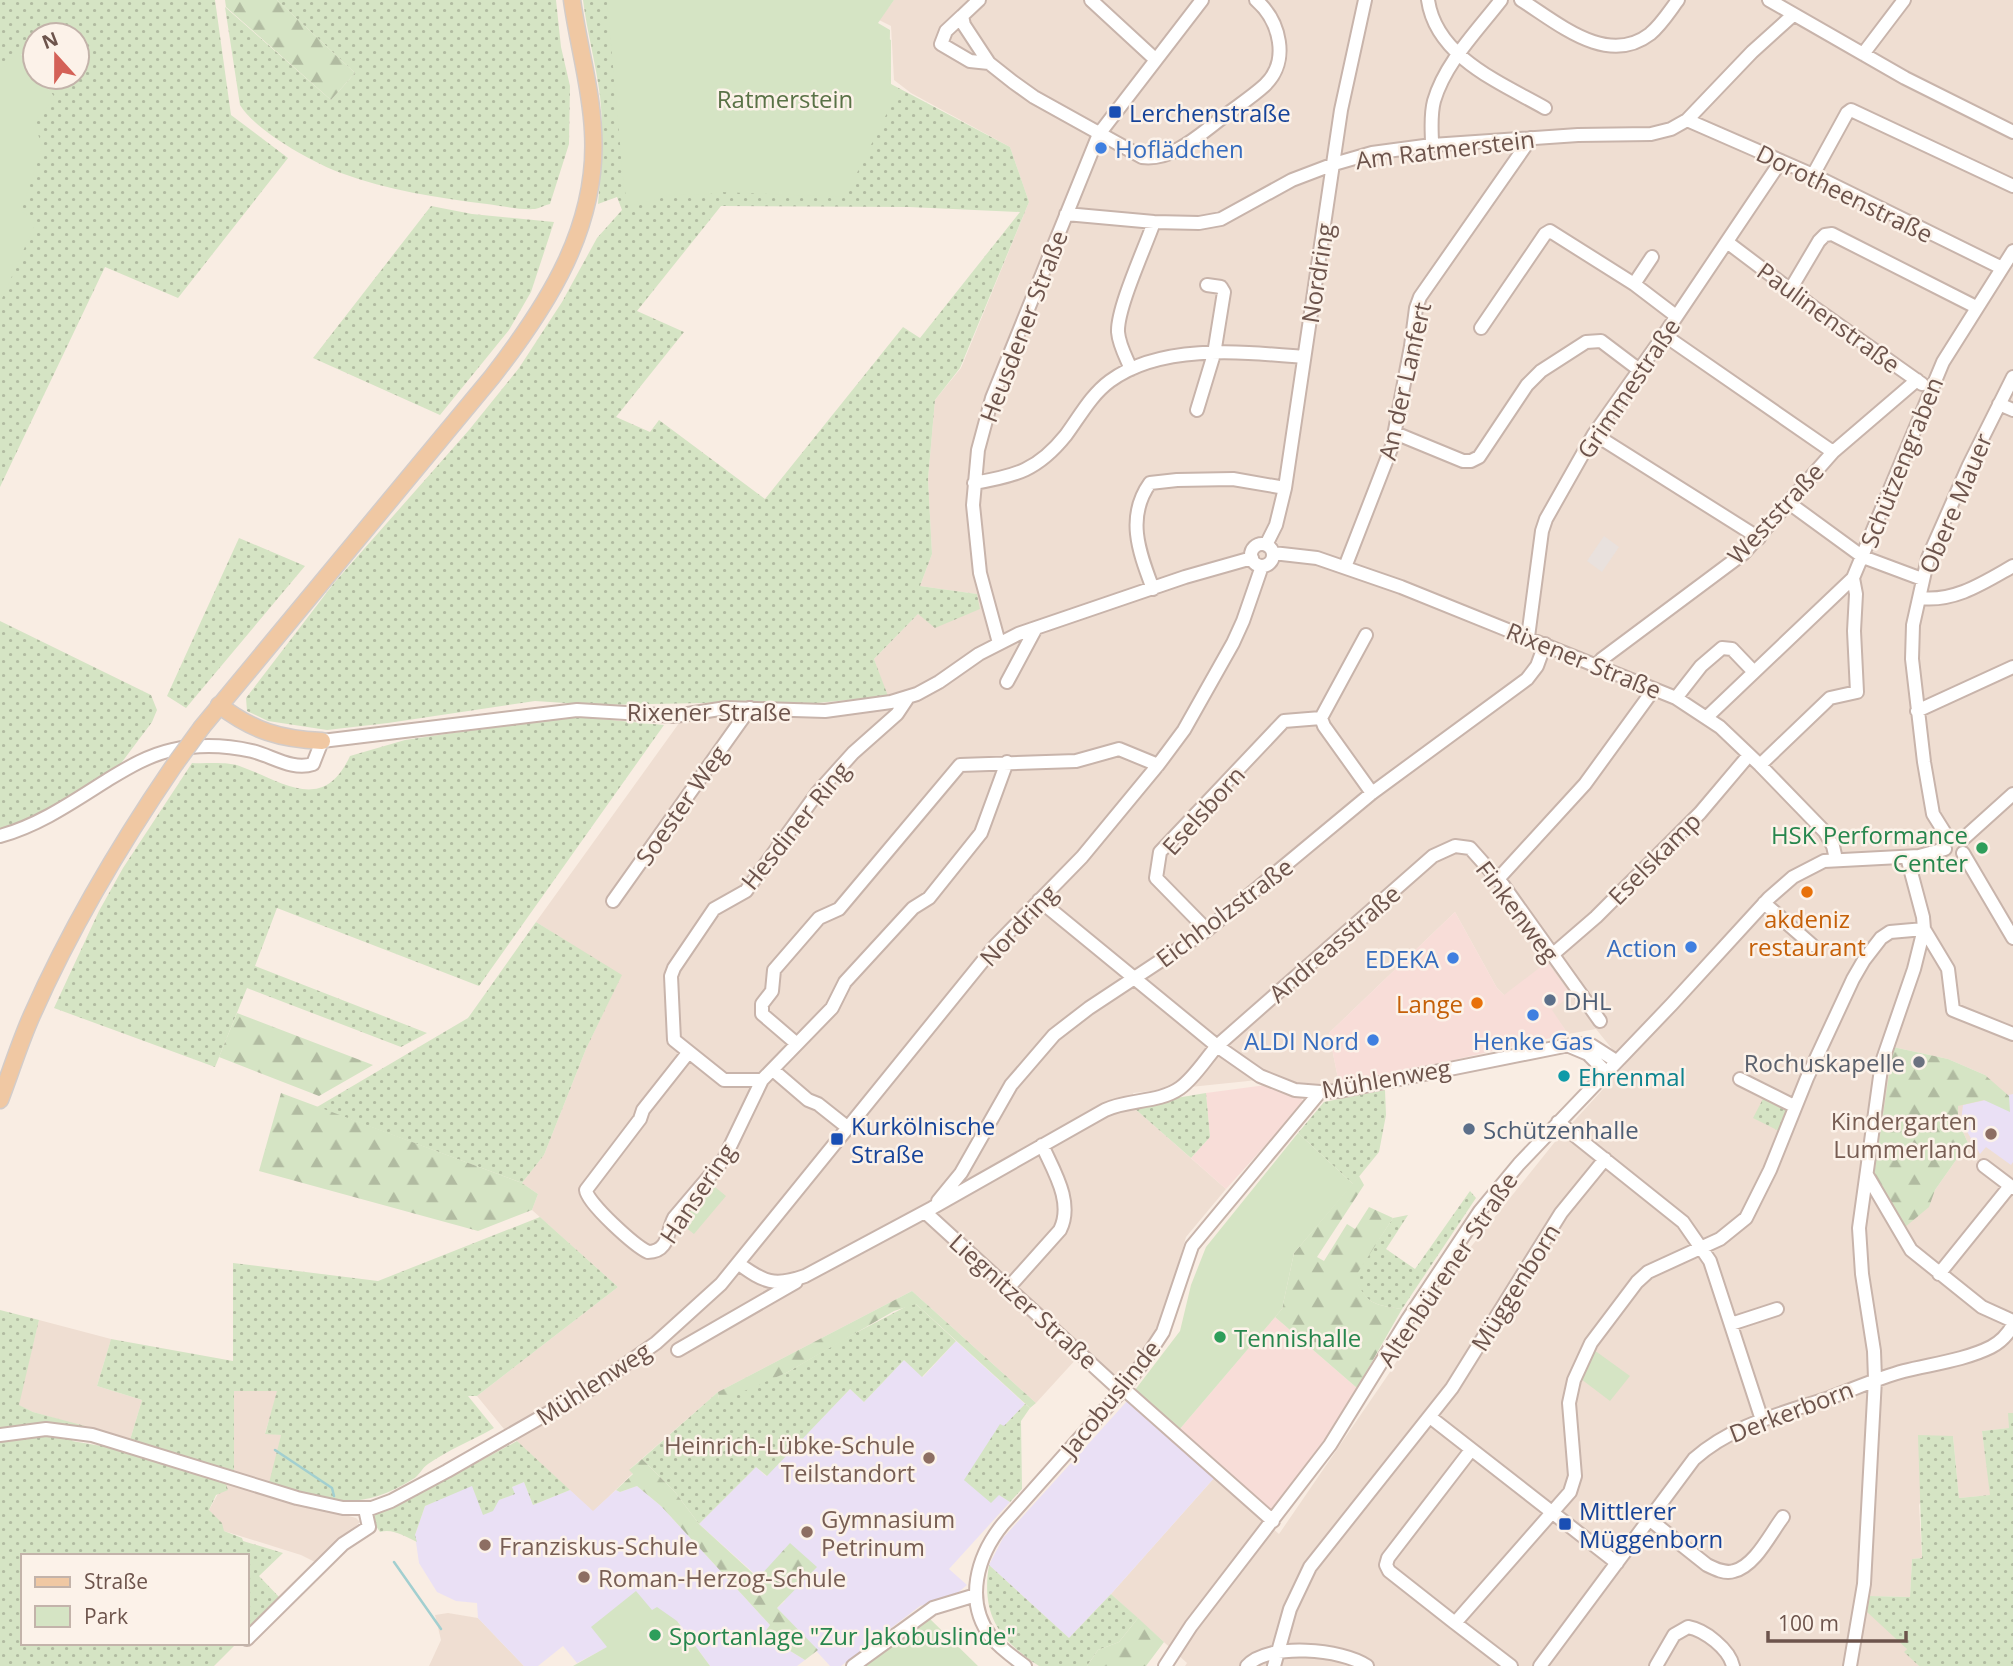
<svg xmlns="http://www.w3.org/2000/svg" width="2013" height="1666" font-family="'Open Sans',sans-serif">
<style>
.residential{fill:#efded2;fill-rule:evenodd}
.commercial{fill:#f8ddd8}
.industrial{fill:#e9e1dd}
.education{fill:#eae0f5}
.grass{fill:url(#grass-dots);fill-rule:evenodd}
.forest{fill:url(#forest-firs)}
.park{fill:#d5e4c4}
.lines{fill:none;stroke-linecap:round;stroke-linejoin:round}
.stream{stroke:#a2cfd0;stroke-width:2.5}
.minor-casing{stroke:#c8b4ab;stroke-width:16}
.major-casing{stroke:#d3ccc9;stroke-width:19}
.minor{stroke:#fff;stroke-width:12}
.major{stroke:#f0c8a3;stroke-width:16}
.major-bridge-casing{stroke:#d3ccc9;stroke-width:19;stroke-linecap:butt}
.major-bridge{stroke:#f0c8a3;stroke-width:16}
.transit-dot{fill:#1a4fb4;stroke:#fcf2e9;stroke-width:2.5}
.shop-dot{fill:#3f7fe0;stroke:#fcf2e9;stroke-width:2.5}
.leisure-dot{fill:#2e9e5b;stroke:#fcf2e9;stroke-width:2.5}
.food-dot{fill:#e8710a;stroke:#fcf2e9;stroke-width:2.5}
.service-dot{fill:#5c6f8a;stroke:#fcf2e9;stroke-width:2.5}
.worship-dot{fill:#6b7280;stroke:#fcf2e9;stroke-width:2.5}
.culture-dot{fill:#0f9aa8;stroke:#fcf2e9;stroke-width:2.5}
.education-dot{fill:#8d6e63;stroke:#fcf2e9;stroke-width:2.5}
.labels{text-anchor:middle;dominant-baseline:central;stroke-width:5;stroke-linejoin:round;paint-order:stroke}
.park-label{font-size:24px;fill:#597246;stroke:#fcf2e9}
.transit-label{font-size:24px;fill:#164399;stroke:#fcf2e9;text-anchor:start}
.shop-label{font-size:24px;fill:#366cbe;stroke:#fcf2e9;text-anchor:end}
.street-label{font-size:24px;fill:#6d544c;stroke:#fcf2e9}
.leisure-label{font-size:24px;fill:#27864d;stroke:#fcf2e9;text-anchor:start}
.food-label{font-size:24px;fill:#c56008;stroke:#fcf2e9}
.service-label{font-size:24px;fill:#4e5e75;stroke:#fcf2e9;text-anchor:start}
.worship-label{font-size:24px;fill:#5b616d;stroke:#fcf2e9;text-anchor:end}
.culture-label{font-size:24px;fill:#0d838f;stroke:#fcf2e9;text-anchor:start}
.education-label{font-size:24px;fill:#785e54;stroke:#fcf2e9;text-anchor:start}
</style>
<defs>
<pattern id="grass-dots" width="8" height="8" patternUnits="userSpaceOnUse" patternTransform="scale(1.75)"><rect width="8" height="8" fill="#d5e4c4"/><path d="M2 2h.1M6 6h.1" fill="none" stroke="#b1bba1" stroke-width="1.8" stroke-linecap="round"/></pattern>
<pattern id="forest-firs" width="22" height="20" patternUnits="userSpaceOnUse" patternTransform="scale(1.75)"><rect width="22" height="20" fill="#d5e4c4"/><path d="M5 1l3.5 6h-7zM16 11l3.5 6h-7z" fill="#b1bba1"/></pattern>
</defs>
<rect width="100%" height="100%" fill="#f9ede3"/>
<path class="residential" d="M894,0h1119v1413h-4l1,15 -28,3 9,64 -32,3 -6,-62 -34,69 3,53 -10,1 -2,38 -40,-1 37,53 -2,3 14,14h-734l2,-3 -76,-69 104,-117 64,57 111,-162 64,-104 100,-125 71,-78 -29,-36 -28,5 -17,-24 -47,-15 -7,-7 -42,-76 -126,121 10,51 -37,1 -25,-7 -144,15 1,15 92,81 -40,48 -26,90 -20,32 -27,30 -35,-32 -42,46 -124,-112 -194,101 -88,77 3,4 -40,39 -89,-83 -27,-33 141,-109 -86,-77 6,-16 -16,-11 22,-28 42,-106 35,-73 -85,-54 146,-203 77,-9 37,3 91,-17 -13,-37 44,-45 18,13 41,-33 -57,-8 12,-32 -4,-75 7,-79 26,-32 68,-166 -19,-55 -99,-54 -17,-13 -3,-54 -12,-6zM1893,1047l55,12 37,16 -27,31v15l10,22 -33,47z
M39,1320l72,19 -14,47 45,14 -12,40 -97,-28 -15,-7z
M234,1390l44,1 -13,42 16,2 -13,59 88,24 4,4 -43,41 -16,-8 -77,-24 -15,-21 16,-29 9,-9z
M448,1613l30,5 46,48h-95l12,-26 -6,-25z"/>
<path class="commercial" d="M1455,912l42,76 7,7 43,-33 24,33 -19,15 16,24 -189,43 -40,7 -10,-51z
M1266,1085l33,10 4,6 -2,5 -75,83 -35,-31 19,-21 -4,-44z
M1275,1317l82,71 -27,45 -60,80 -91,-83z"/>
<path class="industrial" d="M1604,536l15,11 -17,25 -15,-11z"/>
<path class="education" d="M2013,1094v68l-2,3 -25,-18 -6,7 -19,-33 2,-16z
M956,1341l69,63 -22,23 -3,-3 -1,71 11,7 -61,67 18,16 -13,11 -34,10 -79,60h-11l-53,-58 8,-7 -86,-77 57,-57 10,9 84,-87 14,13 40,-42 19,17z
M1128,1400l87,77 -104,117 -42,44 -80,-73 14,-27z
M524,1482l9,23 37,-15 23,21 23,-21 4,2 17,-6 24,20 109,119 -5,7 4,6 36,22 -8,6h-87l-32,-44 -70,25 -31,16 -14,-17 -25,20h-14l-46,-48 -1,-15 -21,-2 -19,-9 -18,-29 -4,-28 10,-29 47,-21 27,15 15,-6 -2,-7z"/>
<path class="grass" d="M0,0h215l16,115 57,43 -110,140 -73,-31 -105,220v-260l33,-108 21,-22 -15,-20h38v-42h-42v37l-14,-18 -21,19z
M277,0h279l5,47 9,39 -1,58 -19,60c-5,1 -10,4 -15,5 -15,1 -33,-3 -48,-5 -49,-6 -100,-14 -146,-31 -29,-11 -85,-42 -101,-68l-15,-98 106,93 24,-27z
M583,0h241l35,25 32,15v44l119,63 19,55 -69,166 -25,32 -7,79 4,75 -12,32 57,8 3,15 -45,19 -17,-14 -44,45 14,37 -91,9 -38,-3 -163,3 -61,-4 -147,22 -61,7 -59,-9 -21,-10 -1,-13 88,-115 135,-153 50,-62 43,-66 35,-64 25,-28 -5,-13 -19,7c3,-35 6,-73 2,-108 -4,-32 -13,-64 -17,-96zM721,206l188,1 111,5 -100,126 -17,-11 -138,172 -106,-79 -9,12 -34,-15 68,-85 -47,-21z
M431,206l41,8 82,8 -23,70 -22,38 -69,85 -127,-57z
M239,538l66,28 -119,142 -19,-12z
M0,621l151,74 6,15 -5,12 -36,48 -50,32 -66,31z
M568,716l96,9 -185,261 -202,-78 -22,58 172,67 -26,14 -154,-59 -32,79 -161,-59 45,-97 24,-43 69,-105c15,1 36,-2 50,4 42,15 81,47 108,-11l55,-16z
M536,922l86,53 -36,74 -42,106 -22,28 -205,-76 151,-89z
M1385,1090l1,25 -7,37 -26,32 -55,-51 26,-31z
M1206,1093l4,44 -19,21 -57,-50v-3z
M1765,1095l21,11 1,5 -8,20 -26,-13z
M1470,1191l6,7 -74,111c-28,-4 -36,-5 -48,-32l39,-59 15,-3 -22,34 29,20z
M540,1217l78,70 -141,109h-9l26,32c-21,12 -46,22 -66,36 -6,4 -9,12 -15,15 -55,35 -87,21 -144,4l12,-48 -16,-1 12,-43h-43v81l-104,-32 12,-40 -45,-14 14,-47 122,22v-98l145,18z
M911,1304h5l40,37 -34,36 -18,-17 -40,42 -14,-13 -83,87 -11,-9 -57,57 -24,-32 -33,-33 76,-67 1,7 67,-26 58,-34z
M0,1310l39,10 -20,85 14,7 52,14 -13,15 53,9 100,31 3,9 -12,5 -7,15 13,13 2,8 18,7 1,3 40,12 -24,23 22,23 -34,35v-78h-224v87h214l-23,23h-214z
M1025,1404l5,4 -9,13 1,68 -12,13 -11,-7 -8,8 -27,-23 36,-56 4,2z
M2008,1413h5v253h-94l-15,-14 3,-3 -40,-37 3,-16 40,1 2,-38 10,-1 -4,-123 35,1 6,62 31,-3 -8,-64 27,-3z
M517,1441l53,49 -37,15 -9,-23 -12,5 3,7 -16,6 -6,11 -10,4 -11,-29 -47,20 -10,29 2,7c-11,-5 -24,-14 -37,-10l-8,-12 5,-9 33,-12z
M989,1565l80,73 42,-44 27,24 -19,24 -21,8 -11,16h-48c-41,-27 -58,-52 -50,-101z"/>
<path class="forest" d="M225,0h52l78,73 -24,27 -105,-93z
M237,1013l136,52 -54,31 -100,-39z
M1893,1047l55,12 37,16 24,21 1,16 -26,-12 -26,6v15l10,22 -33,47 -6,17 -25,21 -31,-46z
M281,1093l241,90 16,11 -6,16 -54,21 -219,-60z
M1359,1176l5,9 -47,72 7,4 23,-37 8,5 14,-22 24,11 -38,59c11,27 19,28 47,32l-45,79 -82,-71 7,-8 12,-56z
M912,1291l124,112 -6,5 -114,-104 -22,7 -108,62 -65,28 -2,-2 -1,-7z
M642,1459l33,33 24,32 59,54 32,-35 27,24 -40,41 41,42 -13,10 -36,-22 -4,-6 5,-7 -109,-119 -24,-20 -17,6 -4,-2 17,-16 -4,-4z
M1138,1618l26,24 -18,24h-59l11,-16 21,-8z"/>
<path class="park" d="M607,0h287l-16,23 12,7 -1,56 9,5 -53,106 -125,-5 -15,3 -28,-1 -48,12 -5,-18z
M19,52l16,20v5h4l17,22 -17,15 -4,9 7,25 -21,63 15,11 -36,81v-233z
M1298,1133l55,51 -59,69 -12,56 -103,121 -44,-40 45,-59 11,-46 15,-38z
M709,1182l17,14 -32,38 -17,-13z
M1594,1350l36,26 -20,25 -29,-22z
M636,1591l16,19 5,-3 20,14 33,45h-137l34,-19 -16,-20z
M928,1617l50,49h-115z"/>
<g class="lines">
<path class="stream" d="M275,1450l57,38 2,8
M394,1562l47,67"/>
<defs>
<path id="minor" d="M979,0l-17,16 2,9 25,38 24,19 21,15 108,60c31,4 57,-22 80,-39 14,-11 30,-21 43,-33 25,-24 15,-64 -9,-85
M1091,0l65,60
M1428,0c8,57 73,83 117,108
M1521,0c37,23 86,67 129,34 11,-9 19,-22 28,-34
M1769,0l136,78 108,54
M962,16l-16,15 -5,13 29,17 19,2
M1863,54l41,-54
M1687,120l126,55 189,93
M1432,145c0,-14 -2,-29 2,-44 11,-38 43,-70 67,-101
M1813,175l34,-62 4,-3 162,76
M1066,214l88,8 45,1 22,-4 71,-39 42,-16 38,-11 60,-8 146,-10 73,-1 20,-5 16,-9 65,-68 41,-37
M1727,242l82,62 113,80
M1634,284l18,-27
M1790,290l29,-49 6,-6 7,-1 144,73
M1481,328l64,-94 5,-3 84,53 42,32
M1664,335l169,117
M1131,369c-5,-12 -12,-24 -13,-37 -1,-24 27,-84 36,-110
M1999,404l14,6
M1197,410l17,-56 10,-62 -3,-5 -14,-2
M1395,433l68,28h8l8,-4 48,-72 14,-14 45,-29 15,-1 37,28
M1594,434l165,104
M974,483c42,-7 64,-13 92,-48 14,-19 25,-40 44,-54 51,-38 134,-29 194,-24
M1789,503l74,54 59,22
M1251 555a11 11 0 1 1 22 0a11 11 0 1 1-22 0Z
M1266,545l10,-20 9,-37 56,-378 24,-110
M1273,553l44,5 84,29 275,111 44,29 40,38 65,67 8,14 3,13
M1345,567l47,-121 19,-100 5,-38 4,-11 111,-159
M1153,589c-13,-35 -28,-71 -3,-106l27,-3 56,-1 52,9
M1920,598c35,4 63,-15 93,-32
M1366,635l-45,83 3,8 48,67
M1528,637l14,-106 4,-12 48,-85 70,-99 117,-174
M999,643l-19,-70 -7,-68 5,-55 14,-52 107,-264 103,-134
M1596,666l6,-7 142,-106 89,-101 84,-72
M1007,682l29,-54
M1676,698l25,-32 21,-18 10,1 22,23
M907,699l-10,15 -44,39 -35,39 -72,99 -32,18 -40,59 -3,8 3,64 50,40h38l70,-72 13,-26 68,-74 16,-10 52,-65 26,-71
M1917,711l96,-44
M1707,717l146,-139 90,-216 70,-111
M1760,765l70,-67 27,-6 -3,-61 2,-37 -3,-16
M0,836c40,-11 74,-35 109,-57 20,-12 40,-24 63,-29 27,-6 53,-5 80,1 20,5 41,20 61,13l9,-23 255,-31 98,6 51,-8 99,3 66,-9 26,-8 22,-12 40,-28 39,-20 167,-57 67,-19
M1948,838l-15,-24 -9,-52 -12,-103 1,-34 15,-67 41,-93 44,-88
M1963,839l50,-45
M1963,853l50,85
M1498,879l87,-95 69,-95
M1039,900l178,146 43,30 35,14 25,2 20,-1 234,-47 17,1 25,16
M613,901l137,-193
M1764,903l48,42
M1207,930l-51,-52 4,-26 124,-131 37,-3
M1552,955l44,-38 104,-104 49,-58
M797,1044l-35,-30v-10l10,-13 2,-21 45,-52 20,-9 121,-144 116,-4 43,-12 39,16
M1569,1046l19,8 18,18
M688,1053l-45,57 -3,9 -54,71c1,13 49,56 62,62 21,0 19,-21 26,-34l50,-59 38,-79
M773,1070l35,30 10,4 29,23
M1740,1079l54,27
M1558,1122l125,100 27,39 52,159
M1984,1166l29,22
M1867,1175l44,75 71,57 31,14
M938,1201l23,-28 50,-88 43,-50 35,-27 118,-78 165,-137 155,-114 10,-13 8,-22
M925,1212l196,179
M739,1264c25,18 35,23 66,12l127,-68 173,-98c23,-11 54,-7 75,-22 14,-10 25,-28 37,-42l216,-190 22,-10 15,2 33,37 97,136
M1939,1274l71,-88
M1009,1287l51,-57c14,-28 -7,-60 -18,-85
M1731,1324l46,-15
M678,1350l118,-68
M1124,1389l149,132
M1430,1417l187,146
M0,1435l46,-6 46,6 205,63 46,10h29l19,-7 56,-30 145,-83 64,-45 65,-59 274,-338 87,-89 76,-92 26,-35 49,-87 10,-22 19,-55
M1471,1450l-83,108 -2,7 3,6 66,52 115,-131 5,-16 -6,-73 5,-23 17,-37 46,-61 11,-10 72,-33 26,-21 24,-48 37,-92 46,-99 11,-19 17,-22 9,-6 34,-3 24,40 5,41 60,24
M1649,1519l58,46c8,4 18,9 27,6 21,-5 36,-37 49,-54
M1455,1623l56,43
M247,1639l96,-95 26,-17 -4,-18
M853,1666l80,-58 43,-13
M1025,1666c-12,-9 -24,-17 -34,-29 -27,-36 -14,-81 12,-113l114,-128 25,-32 21,-32 29,-86 128,-154
M1165,1666l26,-40 139,-181 78,-126 72,-108 39,-47 153,-160 97,-106 24,-21 31,-16 95,-5 26,-7
M1247,1666c21,-24 96,-17 120,0
M1274,1666l16,-57 20,-42 142,-179 109,-175 44,-54
M1540,1666l154,-207c38,-34 87,-45 135,-61 25,-9 49,-20 75,-27 28,-7 61,-11 87,-24 10,-5 17,-13 22,-22
M1656,1666l18,-31 14,-8c17,3 41,22 45,39
M1850,1666l14,-82 11,-205 -1,-28 -12,-77 -3,-46 23,-166 32,-93 10,-40 -1,-12 -16,-60"/>
<path id="major" d="M219,705c34,26 61,34 103,36
M202,727l290,-350c56,-72 107,-151 101,-246 -2,-44 -15,-87 -21,-131
M0,1100c11,-29 20,-58 32,-85 39,-88 89,-172 143,-251"/>
</defs>
<use href="#minor" class="minor-casing"/>
<use href="#major" class="major-casing"/>
<use href="#minor" class="minor"/>
<use href="#major" class="major"/>
<defs>
<path id="major-bridge" d="M175,764l27,-37"/>
</defs>
<use href="#major-bridge" class="major-bridge-casing"/>
<use href="#major-bridge" class="major-bridge"/>
</g>
<g class="transit-dot">
<rect x="1108" y="105" width="14" height="14" rx="3.5"/>
<rect x="830" y="1132" width="14" height="14" rx="3.5"/>
<rect x="1558" y="1517" width="14" height="14" rx="3.5"/>
</g>
<g class="shop-dot">
<circle cx="1101" cy="148" r="7"/>
<circle cx="1691" cy="947" r="7"/>
<circle cx="1453" cy="958" r="7"/>
<circle cx="1533" cy="1015" r="7"/>
<circle cx="1373" cy="1040" r="7"/>
</g>
<g class="leisure-dot">
<circle cx="1982" cy="848" r="7"/>
<circle cx="1220" cy="1337" r="7"/>
<circle cx="655" cy="1635" r="7"/>
</g>
<g class="food-dot">
<circle cx="1807" cy="892" r="7"/>
<circle cx="1477" cy="1003" r="7"/>
</g>
<g class="service-dot">
<circle cx="1550" cy="1000" r="7"/>
<circle cx="1469" cy="1129" r="7"/>
</g>
<circle class="worship-dot" cx="1919" cy="1062" r="7"/>
<circle class="culture-dot" cx="1564" cy="1076" r="7"/>
<g class="education-dot">
<circle cx="1991" cy="1134" r="7"/>
<circle cx="929" cy="1458" r="7"/>
<circle cx="807" cy="1532" r="7"/>
<circle cx="485" cy="1545" r="7"/>
<circle cx="584" cy="1577" r="7"/>
</g>
<g class="labels">
<g class="park-label">
<text x="785" y="98">Ratmerstein</text>
</g>
<g class="transit-label">
<text x="1129" y="112">Lerchenstraße</text>
<text x="851" y="1125">Kurkölnische<tspan x="851" dy="28">Straße</tspan></text>
<text x="1579" y="1510">Mittlerer<tspan x="1579" dy="28">Müggenborn</tspan></text>
</g>
<g class="shop-label">
<text x="1115" y="148" text-anchor="start">Hoflädchen</text>
<text x="1677" y="947">Action</text>
<text x="1439" y="958">EDEKA</text>
<text x="1359" y="1040">ALDI Nord</text>
<text x="1533" y="1040" text-anchor="middle">Henke Gas</text>
</g>
<g class="street-label">
<text transform="translate(1445 149) rotate(-7)">Am Ratmerstein</text>
<text transform="translate(1845 193) rotate(26)">Dorotheenstraße</text>
<text transform="translate(1317 273) rotate(-81)">Nordring</text>
<text transform="translate(1829 317) rotate(36)">Paulinenstraße</text>
<text transform="translate(1023 326) rotate(-69)">Heusdener Straße</text>
<text transform="translate(1404 381) rotate(-77)">An der Lanfert</text>
<text transform="translate(1628 388) rotate(-56)">Grimmestraße</text>
<text transform="translate(1901 462) rotate(-68)">Schützengraben</text>
<text transform="translate(1955 503) rotate(-67)">Obere Mauer</text>
<text transform="translate(1775 513) rotate(-47)">Weststraße</text>
<text transform="translate(1584 660) rotate(22)">Rixener Straße</text>
<text x="709" y="711">Rixener Straße</text>
<text transform="translate(681 805) rotate(-55)">Soester Weg</text>
<text transform="translate(1203 810) rotate(-48)">Eselsborn</text>
<text transform="translate(795 825) rotate(-51)">Hesdiner Ring</text>
<text transform="translate(1654 858) rotate(-45)">Eselskamp</text>
<text transform="translate(1518 911) rotate(53)">Finkenweg</text>
<text transform="translate(1224 912) rotate(-37)">Eichholzstraße</text>
<text transform="translate(1018 925) rotate(-47)">Nordring</text>
<text transform="translate(1334 943) rotate(-41)">Andreasstraße</text>
<text transform="translate(1386 1078) rotate(-10)">Mühlenweg</text>
<text transform="translate(697 1193) rotate(-56)">Hansering</text>
<text transform="translate(1447 1269) rotate(-56)">Altenbürener Straße</text>
<text transform="translate(1515 1287) rotate(-58)">Müggenborn</text>
<text transform="translate(1024 1301) rotate(42)">Liegnitzer Straße</text>
<text transform="translate(593 1383) rotate(-33)">Mühlenweg</text>
<text transform="translate(1110 1398) rotate(-51)">Jacobuslinde</text>
<text transform="translate(1791 1411) rotate(-21)">Derkerborn</text>
</g>
<g class="leisure-label">
<text x="1968" y="834" text-anchor="end">HSK Performance<tspan x="1968" dy="28">Center</tspan></text>
<text x="1234" y="1337">Tennishalle</text>
<text x="669" y="1635">Sportanlage "Zur Jakobuslinde"</text>
</g>
<g class="food-label">
<text x="1807" y="918">akdeniz<tspan x="1807" dy="28">restaurant</tspan></text>
<text x="1463" y="1003" text-anchor="end">Lange</text>
</g>
<g class="service-label">
<text x="1564" y="1000">DHL</text>
<text x="1483" y="1129">Schützenhalle</text>
</g>
<g class="worship-label">
<text x="1905" y="1062">Rochuskapelle</text>
</g>
<g class="culture-label">
<text x="1578" y="1076">Ehrenmal</text>
</g>
<g class="education-label">
<text x="1977" y="1120" text-anchor="end">Kindergarten<tspan x="1977" dy="28">Lummerland</tspan></text>
<text x="915" y="1444" text-anchor="end">Heinrich-Lübke-Schule<tspan x="915" dy="28">Teilstandort</tspan></text>
<text x="821" y="1518">Gymnasium<tspan x="821" dy="28">Petrinum</tspan></text>
<text x="499" y="1545">Franziskus-Schule</text>
<text x="598" y="1577">Roman-Herzog-Schule</text>
</g>
</g>
<rect x="21" y="1554" width="228" height="91" fill="#fcf2e9" stroke="#c3b3aa" stroke-width="2"/>
<rect x="35" y="1577" width="35" height="10" fill="#f0c8a3" stroke="#c3b3aa" stroke-width="2"/>
<text x="84" y="1589" font-size="21" fill="#6d544c">Straße</text>
<rect x="35" y="1606" width="35" height="21" fill="#d5e4c4" stroke="#c3b3aa" stroke-width="2"/>
<text x="84" y="1624" font-size="21" fill="#6d544c">Park</text>
<g transform="translate(56 56) rotate(339)"><circle r="33" fill="#fcf2e9" stroke="#c3b3aa" stroke-width="2"/>
<path d="M0-5L12 26L0 18L-12 26Z" fill="#d46157"/>
<text y="-10" font-size="19" font-weight="bold" text-anchor="middle" fill="#6d544c">N</text>
</g>
<path d="M1768 1631v10h138v-10" fill="none" stroke="#6d544c" stroke-width="3.5"/>
<text x="1778" y="1631" font-size="21" fill="#6d544c" stroke="#fcf2e9" stroke-width="5" paint-order="stroke">100 m</text>
</svg>
